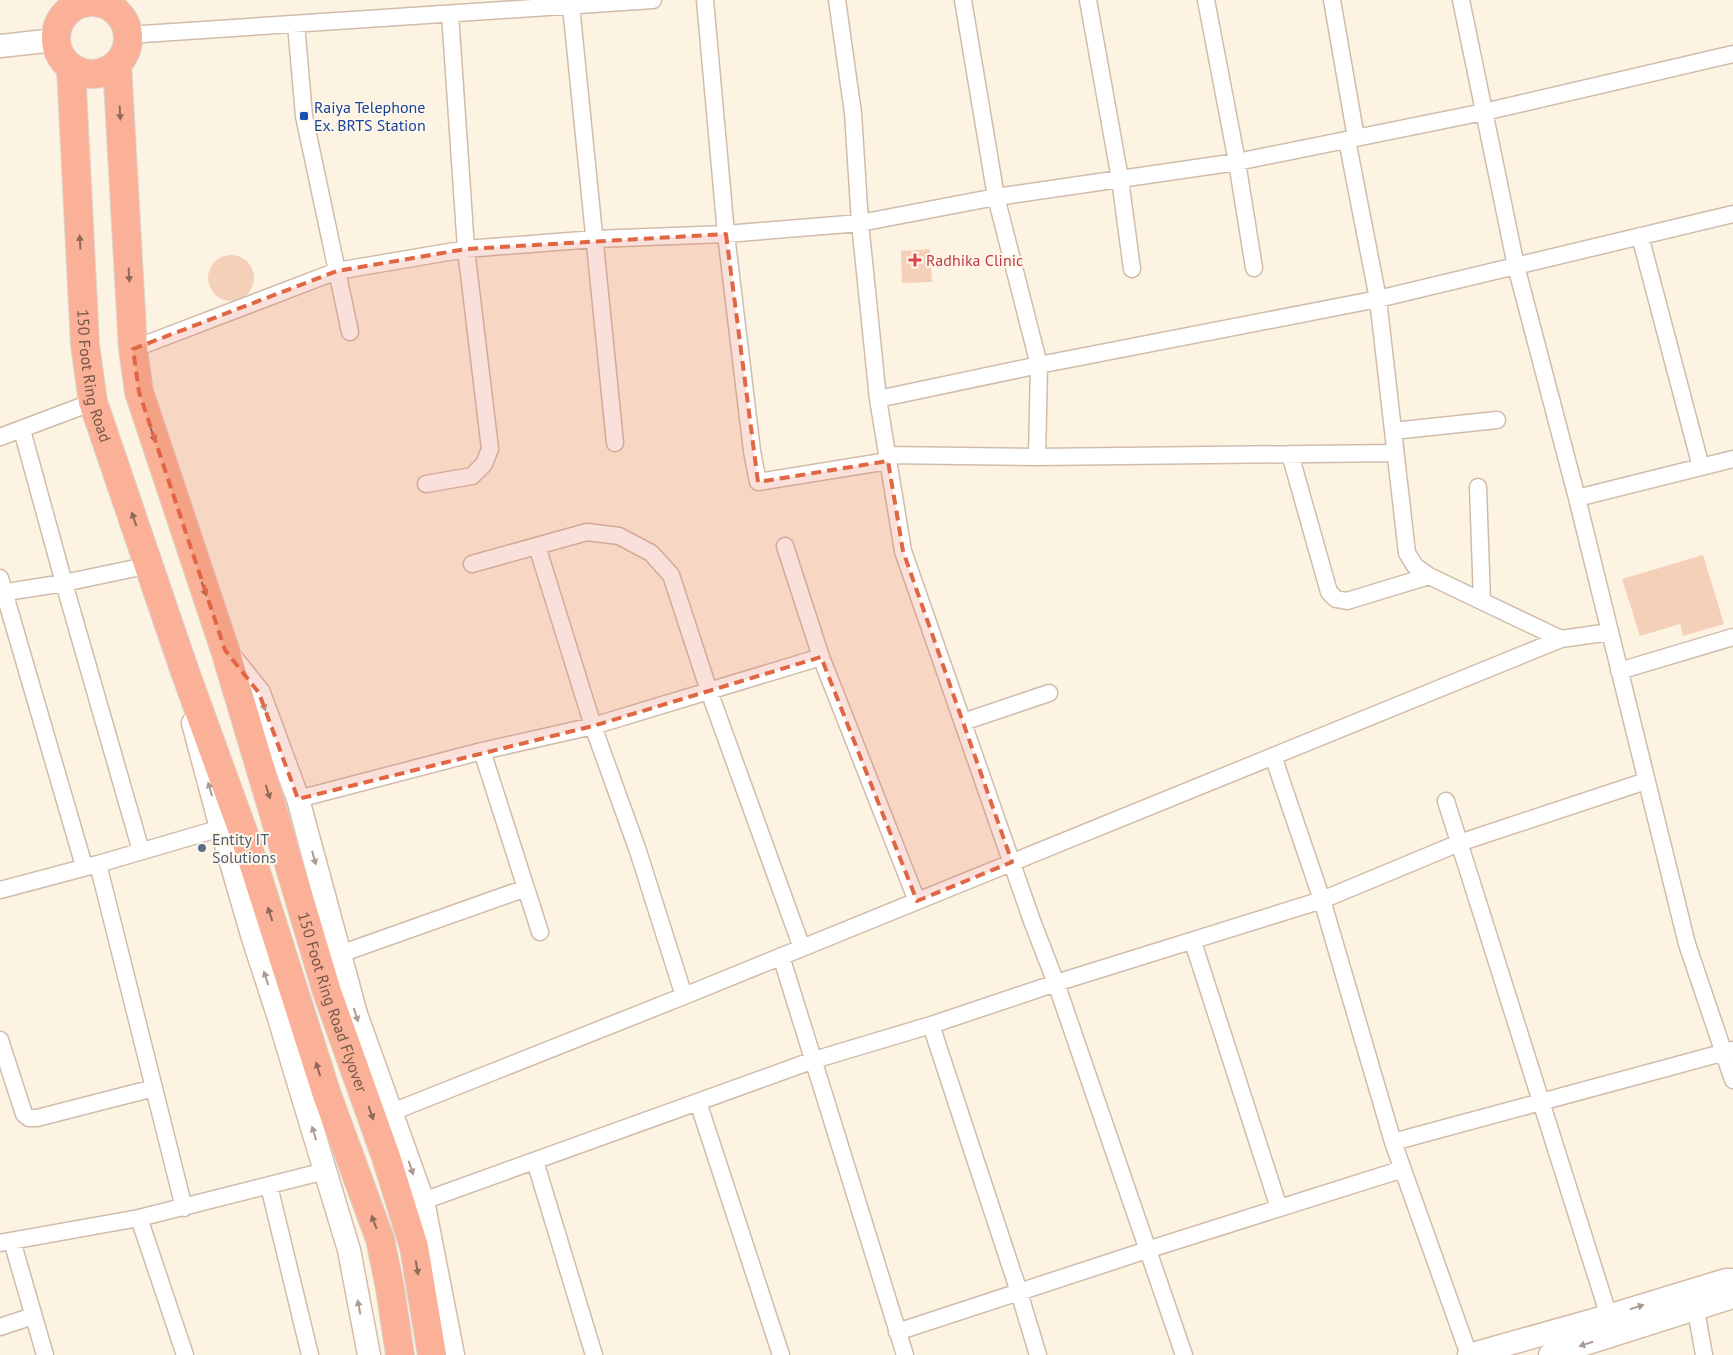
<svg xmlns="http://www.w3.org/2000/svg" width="1733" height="1355" font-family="'PT Sans',sans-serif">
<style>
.building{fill:#f4d0b9}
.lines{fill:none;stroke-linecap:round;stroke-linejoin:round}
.street-casing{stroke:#d1bcac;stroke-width:19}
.secondary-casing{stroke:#d4bca9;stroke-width:25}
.highway-casing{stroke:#dbd4cf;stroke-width:30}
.street{stroke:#fff;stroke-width:16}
.secondary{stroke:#fff;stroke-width:22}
.highway{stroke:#fab197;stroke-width:28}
.oneway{fill:#906a58}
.oneway2{fill:#ad9b91}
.marked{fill:#e06644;fill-opacity:0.2;stroke:#e06644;stroke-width:4;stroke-dasharray:10 6;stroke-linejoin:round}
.transit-dot{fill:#1a4fb4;stroke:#fff7ea;stroke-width:2}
.health-dot{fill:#e0444e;stroke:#fff7ea;stroke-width:2}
.service-dot{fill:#5c6f8a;stroke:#fff7ea;stroke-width:2}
.labels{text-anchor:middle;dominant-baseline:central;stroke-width:4;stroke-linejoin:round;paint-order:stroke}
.transit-label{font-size:16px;fill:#164399;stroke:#fff7ea;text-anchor:start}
.health-label{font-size:16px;fill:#be3a42;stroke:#fff7ea;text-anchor:start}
.street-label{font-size:16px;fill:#765848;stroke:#fff7ea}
.service-label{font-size:16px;fill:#4e5e75;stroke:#fff7ea;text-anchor:start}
</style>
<rect width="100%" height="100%" fill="#fdf3e3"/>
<path class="building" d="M930,249l2,33 -30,1 -1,-32z
M208 278a23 23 0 1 1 46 0a23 23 0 1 1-46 0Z
M1703,555l21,69 -41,12 -3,-12 -40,12 -18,-57z"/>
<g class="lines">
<defs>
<path id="street" d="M705,0l21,234 26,217 6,31 130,-21
M837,0l16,113 7,110 18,176 25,152 129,370 24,62 128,372
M1088,0l32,179 12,90
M1206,0l31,162 17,106
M1332,0l24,138
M1461,0l55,266 61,232 110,446 46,136
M571,6l44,437
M296,24l8,92 33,155 129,-22 129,-10 131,-5 134,-11 136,-26 241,-35 247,-50 249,-58
M128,35l525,-35
M1347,140l31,159 29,254 8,13 14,10 132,63 49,-7
M1640,236l61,231
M133,349l204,-78 13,61
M878,399l161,-34 -43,-168 -33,-197
M22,430l42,153 77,268
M1393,431l104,-11
M0,437l93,-35
M1395,453l-358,4 2,-92 339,-66 355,-85
M1290,454l39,138 7,7 11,2 82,-25
M887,455l150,2
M426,484l46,-8 12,-12 6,-15 -24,-200 -16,-235
M1478,487l4,114
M1577,498l156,-39
M785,546l36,111
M472,564l115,-32 32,4 32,17 20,22 38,116 93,257
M0,578l84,288
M0,593l64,-10 86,-18
M1619,671l114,-34
M963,722l86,-29
M482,751l58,181
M1273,756l49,144 71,242 76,213
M298,799l184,-48 111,-25 -56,-180
M1446,801l166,525
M98,864l86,344
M0,890l98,-26 123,-36
M1193,942l86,266
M340,954l186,-66
M781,956l124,399
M684,996l-46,-145 -45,-125 228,-69 96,244
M931,1025l88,267 19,63
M0,1040l24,74 5,4h8l117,-30
M698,1102l83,253
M392,1112l292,-116 877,-357
M1393,1142l340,-92
M535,1161l59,194
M269,1186l41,169
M423,1201l391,-141 117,-35 125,-42 266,-83 137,-57 187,-62
M139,1218l46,137
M12,1241l33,114
M0,1243l139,-25 186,-47
M1696,1310l8,45
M0,1327l33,-11
M897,1332l250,-82 256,-81"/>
<path id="secondary" d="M0,46l55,-6
M230,657l29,36 39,106 58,215 67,187 30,154
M193,723l28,105 31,107 26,80 71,235 20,105
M1469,1355l139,-39 118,-36h7
M1550,1355l183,-58"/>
<g id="highway">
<circle cx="92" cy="38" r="36"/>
<path id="s1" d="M117,64l16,285 6,43 86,258 102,342 59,165 28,90 18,108"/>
<path id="s2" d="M71,68l14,277 8,57 91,267 61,168 82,258 53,144 10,49 10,67"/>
</g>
</defs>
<use href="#street" class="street-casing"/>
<use href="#secondary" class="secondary-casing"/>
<use href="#highway" class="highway-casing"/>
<use href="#street" class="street"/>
<use href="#secondary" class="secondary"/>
<use href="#highway" class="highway"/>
</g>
<defs><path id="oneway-solid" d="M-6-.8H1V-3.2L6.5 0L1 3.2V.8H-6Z" transform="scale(1.25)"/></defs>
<g class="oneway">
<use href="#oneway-solid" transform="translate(120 113) rotate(87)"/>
<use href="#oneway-solid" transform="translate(80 242) rotate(-93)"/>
<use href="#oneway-solid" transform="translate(129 275) rotate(87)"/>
<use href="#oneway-solid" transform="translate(153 435) rotate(72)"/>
<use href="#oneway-solid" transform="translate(134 519) rotate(-109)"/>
<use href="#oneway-solid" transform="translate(204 589) rotate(71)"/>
<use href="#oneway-solid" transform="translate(268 792) rotate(73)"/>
<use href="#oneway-solid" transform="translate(270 914) rotate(-108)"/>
<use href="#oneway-solid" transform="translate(318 1069) rotate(-107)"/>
<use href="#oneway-solid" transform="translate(371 1113) rotate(70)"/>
<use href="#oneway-solid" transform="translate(374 1222) rotate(-111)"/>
<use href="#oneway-solid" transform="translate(417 1268) rotate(80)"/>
</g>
<g class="oneway2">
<use href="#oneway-solid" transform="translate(263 704) rotate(70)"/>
<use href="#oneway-solid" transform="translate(210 789) rotate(-106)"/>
<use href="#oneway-solid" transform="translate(314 858) rotate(75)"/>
<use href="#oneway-solid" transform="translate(266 978) rotate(-108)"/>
<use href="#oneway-solid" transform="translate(356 1015) rotate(72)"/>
<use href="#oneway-solid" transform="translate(314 1133) rotate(-107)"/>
<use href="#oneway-solid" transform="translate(411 1168) rotate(71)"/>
<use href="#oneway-solid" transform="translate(359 1307) rotate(-101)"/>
<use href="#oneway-solid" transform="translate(1637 1307) rotate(-17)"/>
<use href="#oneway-solid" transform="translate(1586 1344) rotate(163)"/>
</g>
<path class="marked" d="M726,234l32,248 130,-21 15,90 109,311 -95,39 -96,-244 -228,69 -295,73 -39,-106 -34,-43 -86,-258 -6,-43 204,-78 129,-22z"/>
<rect class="transit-dot" x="299" y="111" width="10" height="10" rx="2.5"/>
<path class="health-dot" d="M912.5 252.5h5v5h5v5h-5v5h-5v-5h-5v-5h5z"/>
<circle class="service-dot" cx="202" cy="848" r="5"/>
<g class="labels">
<g class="transit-label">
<text x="314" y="107">Raiya Telephone<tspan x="314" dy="18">Ex. BRTS Station</tspan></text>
</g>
<g class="health-label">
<text x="926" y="260">Radhika Clinic</text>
</g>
<g class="street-label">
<text stroke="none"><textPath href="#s2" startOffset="309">150 Foot Ring Road</textPath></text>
<text stroke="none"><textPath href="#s1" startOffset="969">150 Foot Ring Road Flyover</textPath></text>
</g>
<g class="service-label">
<text x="212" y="839">Entity IT<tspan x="212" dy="18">Solutions</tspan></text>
</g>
</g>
</svg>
